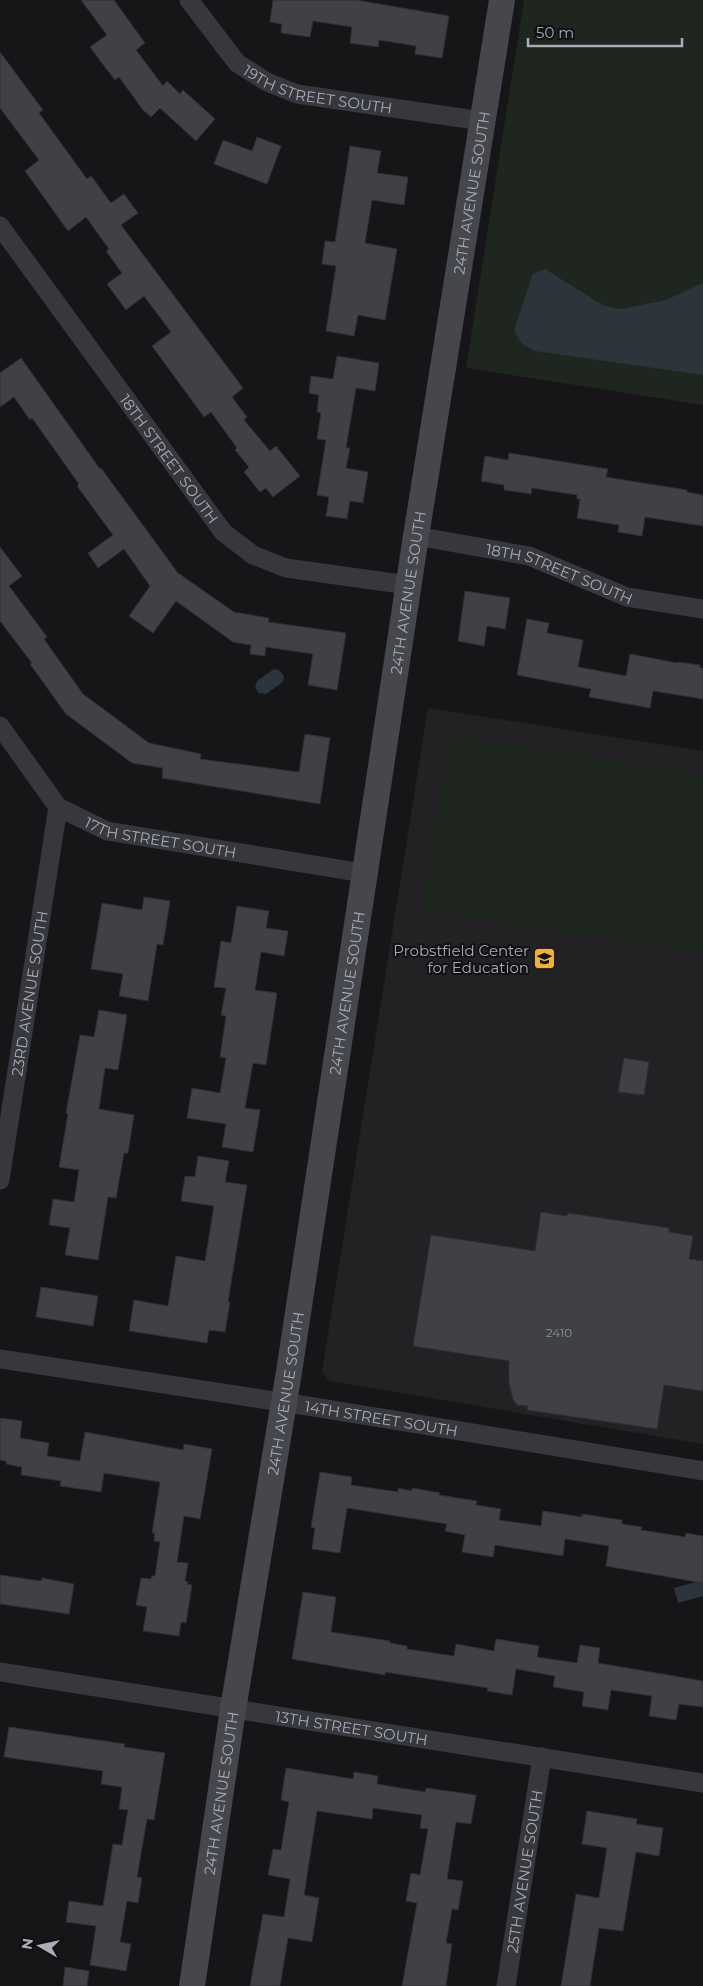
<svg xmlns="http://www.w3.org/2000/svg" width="703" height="1986" font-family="Montserrat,sans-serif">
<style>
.built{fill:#222225}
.green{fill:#1e261f}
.water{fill:#2c353c}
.building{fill:#404145;stroke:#303034}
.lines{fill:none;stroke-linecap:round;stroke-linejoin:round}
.street{stroke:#37383d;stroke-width:19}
.secondary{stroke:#45474d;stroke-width:26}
.labels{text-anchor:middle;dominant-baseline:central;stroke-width:4;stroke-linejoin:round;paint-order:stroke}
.number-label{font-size:12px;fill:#8e929b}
.street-label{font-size:15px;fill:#a8adb8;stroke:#111113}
.poi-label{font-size:15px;fill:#a8adb8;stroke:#111113;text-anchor:end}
</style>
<rect width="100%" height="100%" fill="#161618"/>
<path class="built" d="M428,708l275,43v693l-374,-63 -7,-9z"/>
<path class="green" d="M524,0h179v405l-237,-37z
M449,735l254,39v180l-282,-43z"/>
<path class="water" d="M545,269l59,37 18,3 44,-9 37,-17v92l-168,-24 -14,-8 -7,-13 19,-56z
M274,669l5,1 5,6 -1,6 -17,12 -7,-1 -4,-5 2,-7z
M703,1580v16l-25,7 -4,-15z"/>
<path class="building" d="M81,0h33l31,43 -9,7 27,36 4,-5 13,13 3,-4 32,29 -19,22 -36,-33 -9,9 -8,-7 -24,-33 -4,3 -7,-9 -18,-24 17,-12z
M273,0h83l93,16 -7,42 -27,-4 1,-8 -37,-6 -1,7 -28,-4 2,-16 -39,-6 -3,16 -29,-4 1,-9 -12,-2z
M0,52l43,58 -4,3 48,66 4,-3 20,27 13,-9 14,19 -17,12 122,163 -11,9 15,20 -3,3 26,31 6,-5 24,30 -27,21 -7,-9 -6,4 -16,-20 5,-5 -14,-17 2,-2 -26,-36 -7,5 -52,-71 19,-14 -27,-36 -18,14 -19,-26 15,-11 -16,-22 3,-2 -23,-32 -18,14 -43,-60 14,-11 -39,-52z
M257,137l24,9 -14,38 -53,-20 9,-24 29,11z
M350,146l31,5 -4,22 31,4 -4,28 -32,-5 -7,43 32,6 -12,71 -27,-5 -4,21 -28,-5 10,-65 -14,-2 3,-23 10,1z
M337,356l42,7 -4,28 -19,-3 -10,60h4l-4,20 22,4 -5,31 -13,-2 -3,18 -21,-3 3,-19 -12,-2 9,-55 -9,-1 4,-26 -4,-1 2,-17 -10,-2 2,-17 22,3z
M21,358l79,111 1,-1 77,105 56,39 35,6 -1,4 78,11 -9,57 -29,-5 5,-31 -47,-7 -1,9 -15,-2 1,-9 -18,-3 -57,-41 -23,32 -24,-17 21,-30 -26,-37 -26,19 -10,-15 25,-18 -36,-49 2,-2 -47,-66 -2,2 -16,-23 -14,10v-34z
M509,453l99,16 -2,8 81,13v2l16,3v31l-58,-9 -3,19 -24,-4 1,-7 -42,-7 3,-19h-3v-4l-45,-7 -1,6 -27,-4v-5l-23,-4 4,-25 23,4z
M0,547l22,29 -13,10 38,51 -3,2 39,55 66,49 52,11 -1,5 99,13 6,-38 25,4 -10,66 -158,-26 1,-10 -31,-5 -66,-49 -36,-50 2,-1 -32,-42z
M465,591l45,7 -5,31 -18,-3 -3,20 -26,-5z
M527,619l22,4 -2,10 36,7 -5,27 48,9 4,-22 47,9v-1l23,3v3h3v31l-50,-8 -3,17 -61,-11 2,-8 -74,-14z
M144,897l26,4 -7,44 -6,-1 -9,57 -29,-5 4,-22 -32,-5 11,-66 40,7z
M237,906l32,5 -3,17 22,3 -4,25 -23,-4 -6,38 22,3 -11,72 -13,-2 -8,45 15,2 -7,42 -31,-5 4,-23 -39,-6 5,-30 28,5 6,-35 -6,-1 6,-41 -5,-1 5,-27 -12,-1 7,-46 10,2z
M99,1010l28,5 -9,55 -13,-2 -6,41 35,6 -6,38h-4l-8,45 -8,-1 -10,63 -33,-5 5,-27 -21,-3 4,-26 21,3 5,-32 -20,-3 9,-53 -2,-1 14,-78 14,2z
M624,1058l25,4 -5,33 -26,-3z
M198,1156l31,5 -4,21 22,3 -19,117h2l-5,30 -16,-2 -2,13 -78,-12 5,-31 34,6 8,-50 29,5 9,-55 -33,-5 4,-25 10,1z
M541,1212l26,4 1,-3 101,15v4l24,4 -4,23 14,2v130l-39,-6 -7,44 -130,-19 1,-4 -11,-1 -4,-6 -4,-16v-22l-96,-15 18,-111 104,16z
M41,1287l57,9 -5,30 -57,-9z
M0,1418l22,3 -2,17 29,5 -2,13 33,5 5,-29 98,18 1,-6 28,5 -12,70 -16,-3 -7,46 11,1 -3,18 3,1 -1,2 5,1 -6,38 -5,-1 -2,14 -36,-5 4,-24 -11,-2 5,-27 10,1 1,-3h3l5,-34 -6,-1 1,-8h-3l8,-51 -56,-9 -3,19 -41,-6 1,-5 -40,-6 1,-8 -16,-3v-3l-6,-1z
M320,1472l32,5 -1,8 47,7v-4l14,3v-3l28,5 -1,2 38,6 -1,4 25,4 -2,11 42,6 2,-15 39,6v-3l40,6v4l20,3 -1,3 44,7 1,-4 17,3v47l-97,-17 3,-20 -44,-7 -2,17 -68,-11 -2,12 -31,-5 3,-17 -20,-4 2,-7 -100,-16 -7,45 -28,-4 3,-21 -4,-1z
M0,1575l41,6 1,-3 32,6 -5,30 -69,-10z
M303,1592l33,5 -5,35 59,9v2l17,3v3l47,7 2,-12 38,7 2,-12 43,7 -2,11 40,6 3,-18 20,3 -2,15 105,18v26l-24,-3 -3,16 -27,-4 3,-20 -41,-6 -3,20 -26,-4 2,-14 -31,-5 2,-11 -39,-7 -4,26 -25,-4 1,-3 -103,-16v3l-93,-16z
M9,1727l116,17 -1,3 41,6 -11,67 -7,-1 -10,58 5,1 -4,25 -11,-2 -7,41 11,2 -5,27 -36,-6 6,-39 -30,-4 3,-21 34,5 10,-62 9,1 6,-35 -9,-1 3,-22 -21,-3 2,-13 -99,-14z
M286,1768l67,11 1,-7 24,4 -1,8 48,8 1,-4 50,7 -5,29 -15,-2 -9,57 16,2 -5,29 -6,-1 -6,34 6,1 -6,42h-44l15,-83 -11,-2 5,-28 9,2 8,-46 -8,-1 2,-13 -49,-7 -1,11 -55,-8 -13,84 15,3 -7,44 -24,-4 -8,48h-30l13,-72 21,3 6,-38 -22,-4 5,-26 8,1 8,-48 -8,-2z
M587,1811l50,8 -1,5 27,4 -4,28 -23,-4 -13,79 -24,-3 -9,58h-29l15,-92 23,4 8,-50 -25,-4z
M65,1967l24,4 -2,15h-24z"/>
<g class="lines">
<g class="street">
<path id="s1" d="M189,0l48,63 30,19 30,12 185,27"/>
<path id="s2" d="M0,226l223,306 30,23 33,13 122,17"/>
<path id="s3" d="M416,536l113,20 98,41 76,12"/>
<path id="s4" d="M0,726l58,81 49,24 256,42"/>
<path id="s5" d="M0,1180l58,-373"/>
<path id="s6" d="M0,1359l314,48 389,64"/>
<path id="s7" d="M0,1672l703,111"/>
<path id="s8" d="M506,1986l36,-229"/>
</g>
<path class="secondary" id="s9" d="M192,1986l41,-277 56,-337 127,-836 86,-536"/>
</g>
<defs>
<symbol id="school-square" viewBox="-11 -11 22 22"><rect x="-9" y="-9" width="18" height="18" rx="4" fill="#f2b134" stroke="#111113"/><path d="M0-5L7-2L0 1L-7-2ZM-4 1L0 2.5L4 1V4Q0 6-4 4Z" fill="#111"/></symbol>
</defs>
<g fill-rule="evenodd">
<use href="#school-square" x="532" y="946" width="25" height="25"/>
</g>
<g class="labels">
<g class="number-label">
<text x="559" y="1332">2410</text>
</g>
<g class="street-label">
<text stroke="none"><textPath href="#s1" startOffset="166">19TH STREET SOUTH</textPath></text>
<text stroke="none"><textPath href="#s9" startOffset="1815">24TH AVENUE SOUTH</textPath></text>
<text stroke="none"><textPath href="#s2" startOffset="288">18TH STREET SOUTH</textPath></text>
<text stroke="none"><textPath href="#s3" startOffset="149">18TH STREET SOUTH</textPath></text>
<text stroke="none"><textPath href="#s9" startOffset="1410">24TH AVENUE SOUTH</textPath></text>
<text stroke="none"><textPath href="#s4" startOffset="208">17TH STREET SOUTH</textPath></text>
<text stroke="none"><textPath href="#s9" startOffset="1005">24TH AVENUE SOUTH</textPath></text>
<text stroke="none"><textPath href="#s5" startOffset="189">23RD AVENUE SOUTH</textPath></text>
<text stroke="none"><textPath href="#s9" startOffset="600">24TH AVENUE SOUTH</textPath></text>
<text stroke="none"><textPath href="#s6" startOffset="386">14TH STREET SOUTH</textPath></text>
<text stroke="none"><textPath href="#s7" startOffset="356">13TH STREET SOUTH</textPath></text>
<text stroke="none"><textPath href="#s9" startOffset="195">24TH AVENUE SOUTH</textPath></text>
<text stroke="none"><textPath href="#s8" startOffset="116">25TH AVENUE SOUTH</textPath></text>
</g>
<g class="poi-label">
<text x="529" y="950">Probstfield Center<tspan x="529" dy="17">for Education</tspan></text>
</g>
</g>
<g transform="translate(40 1946) rotate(279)" stroke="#111113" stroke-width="4" paint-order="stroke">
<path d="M0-4L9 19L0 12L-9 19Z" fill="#a8adb8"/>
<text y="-8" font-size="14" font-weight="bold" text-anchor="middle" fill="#a8adb8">N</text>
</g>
<path d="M528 38v8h154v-8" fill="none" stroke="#a8adb8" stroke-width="2.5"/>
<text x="536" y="38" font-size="15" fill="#a8adb8" stroke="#111113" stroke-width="4" paint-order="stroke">50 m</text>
</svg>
